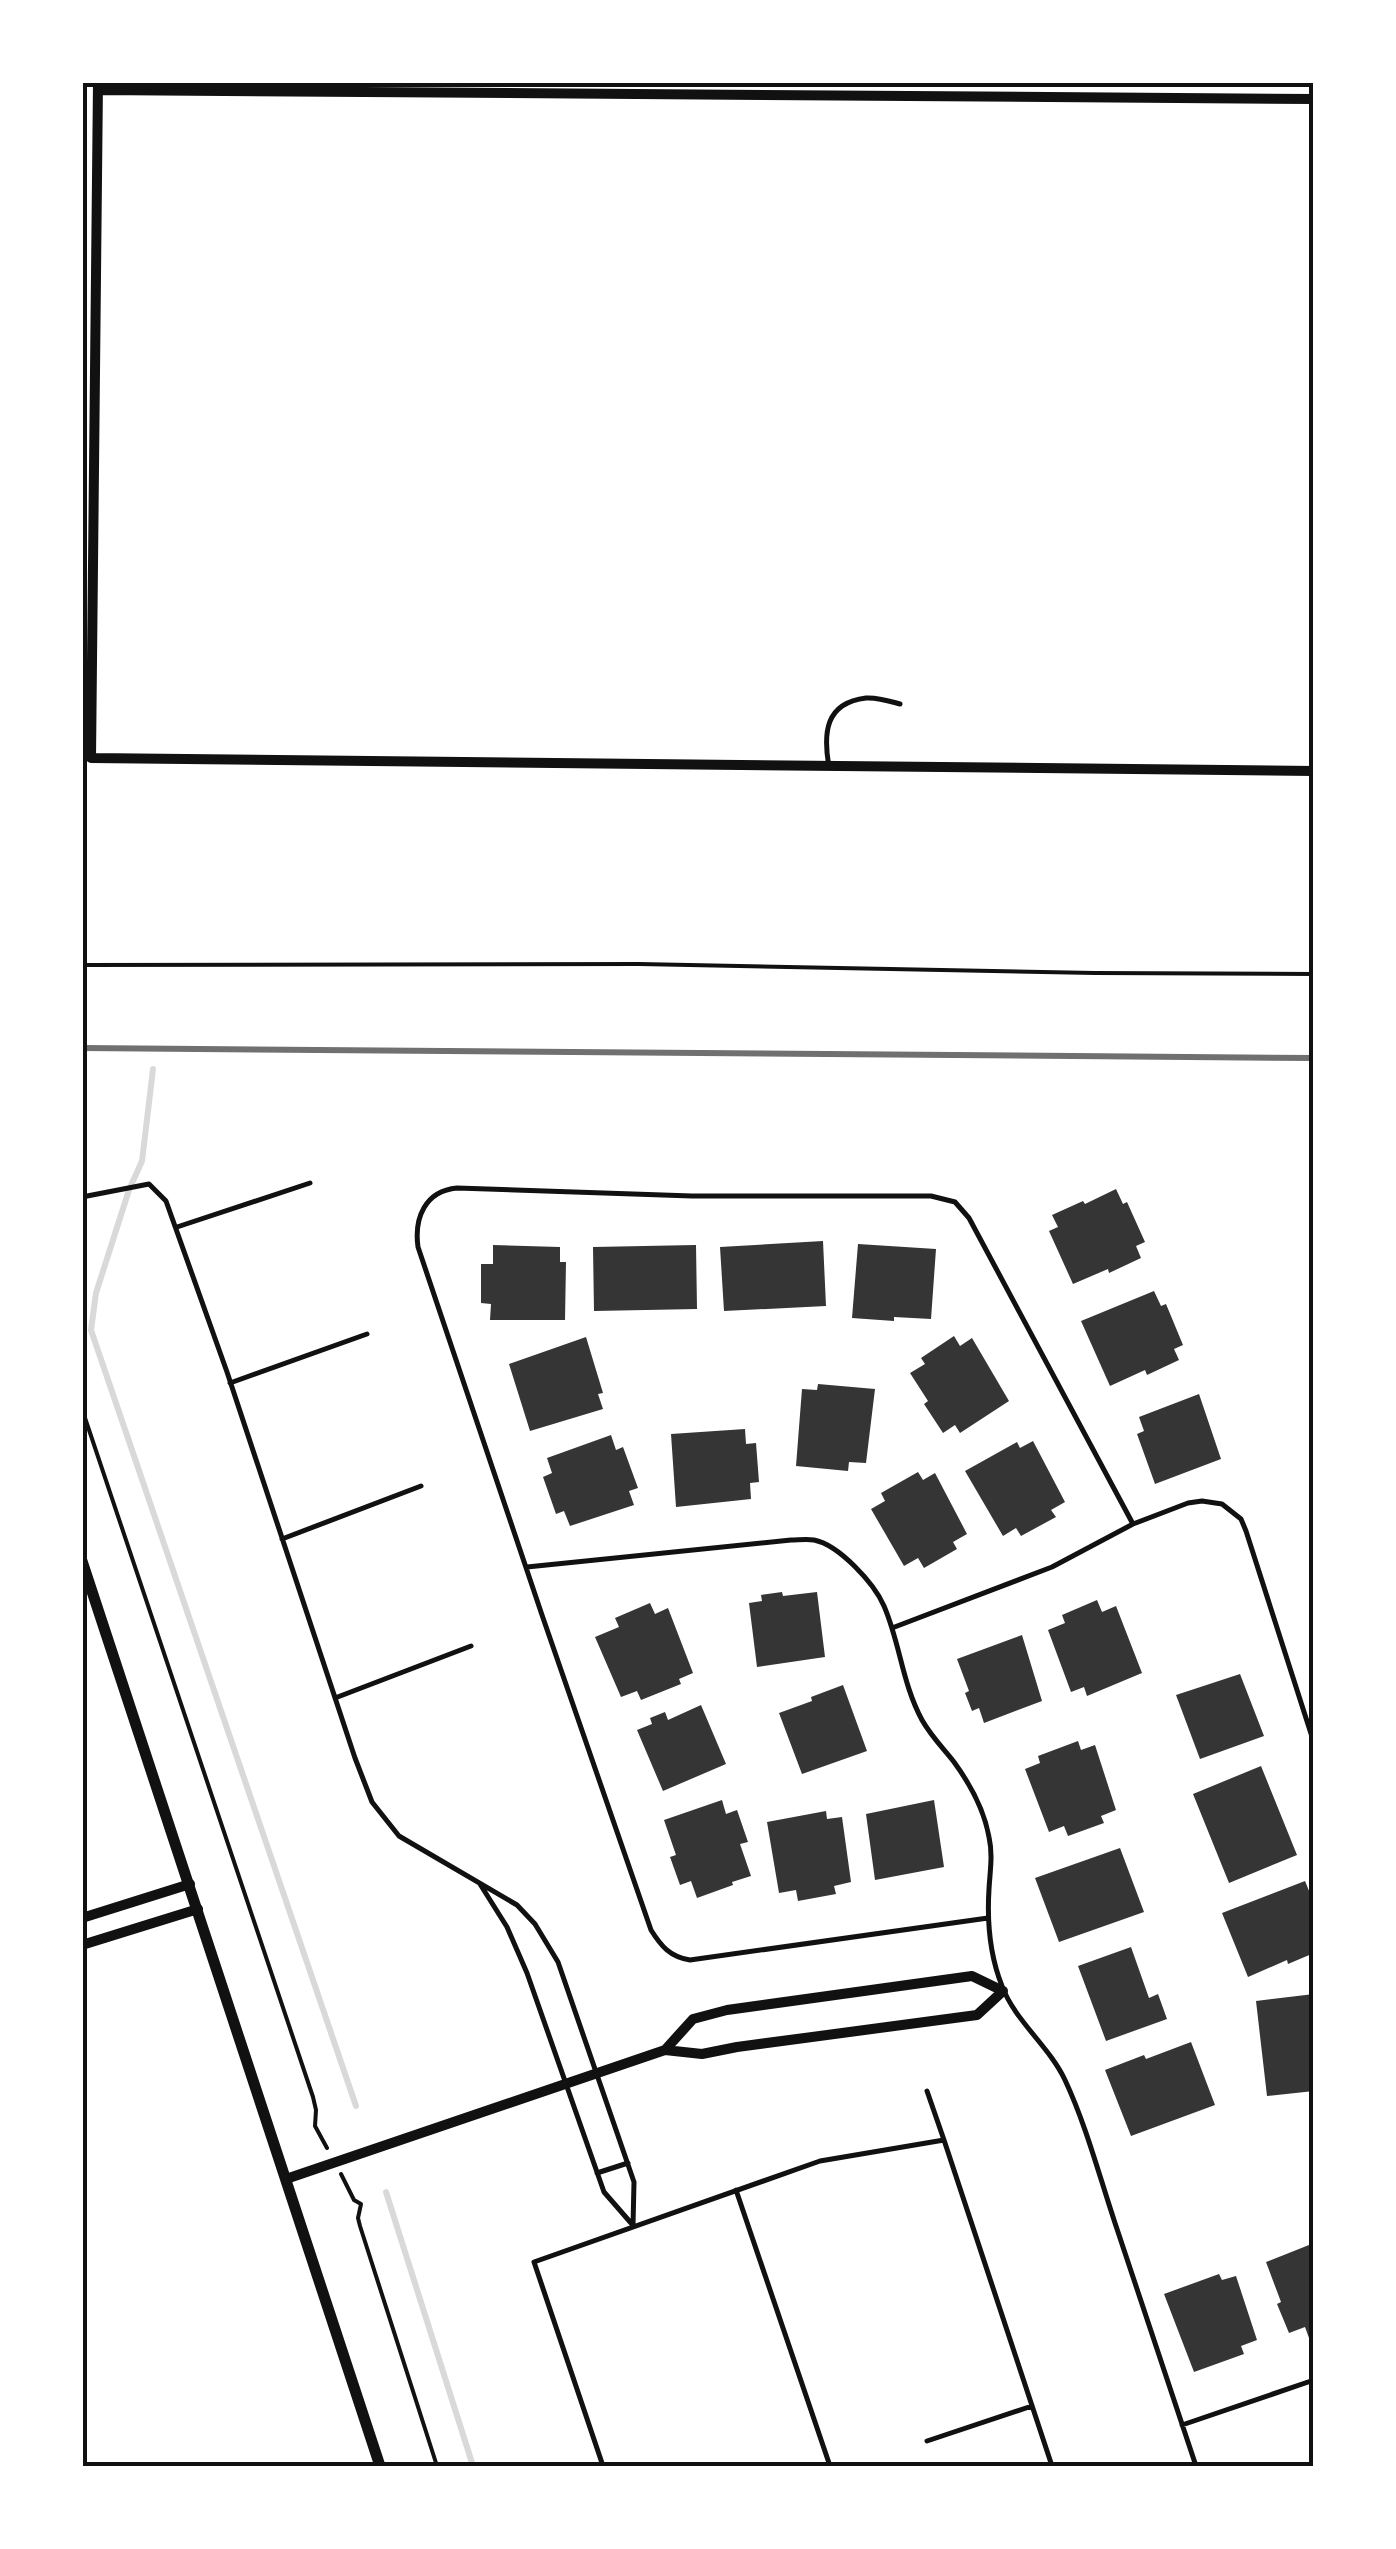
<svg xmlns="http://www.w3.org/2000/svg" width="1396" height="2549" font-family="'Work Sans',sans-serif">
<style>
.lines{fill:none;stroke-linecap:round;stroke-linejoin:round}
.stream{stroke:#d9d9d9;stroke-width:6}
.building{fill:#353535}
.path{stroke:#111;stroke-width:4}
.service{stroke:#111;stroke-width:5}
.minor{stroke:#111;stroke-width:10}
.tertiary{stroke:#111;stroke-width:11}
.rail{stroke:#707070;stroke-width:6}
.neatline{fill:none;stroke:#111;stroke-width:4}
</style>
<rect width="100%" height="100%" fill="#fff"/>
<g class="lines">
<path class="stream" d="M153,1069l-11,92 -13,29 -33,103 -5,37 265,776
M386,2192l87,274"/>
</g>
<path class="building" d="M1116,1189l7,15 4,-2 18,40 -9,4 5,12 -32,15 -1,-4 -35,15 -24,-53 9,-4 -6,-12 31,-14 2,3z
M823,1241l3,65 -102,5 -4,-64z
M858,1244l78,5 -5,70 -37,-2v4l-42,-3z
M493,1245l67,2v15h6l-1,58h-75l1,-16 -10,-1v-39h12z
M696,1245l1,64 -103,2 -1,-64z
M1154,1291l7,15 5,-2 17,41 -9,4 5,11 -32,15 -2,-5 -35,16 -29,-65z
M954,1336l6,10 12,-8 37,63 -49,32 -5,-8 -12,8 -19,-29 4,-3 -18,-28 15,-9 -4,-6z
M586,1337l17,56 -5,1 5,15 -73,22 -21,-67z
M818,1384l57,5 -9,74 -17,-1 -1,9 -52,-5 6,-77 15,1z
M1199,1394l22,65 -66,25 -18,-50 7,-3 -5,-14z
M745,1429l1,15 10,-1 3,39 -9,1 1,16 -75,8 -5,-73z
M611,1435l5,15 7,-3 15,41 -9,3 5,14 -64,21 -6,-15 -8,3 -13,-37 9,-4 -5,-15z
M1033,1441l32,61 -14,8 5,7 -35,19 -5,-8 -13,8 -38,-65 52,-29 3,6z
M918,1472l5,8 12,-7 32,61 -14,8 4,7 -33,19 -6,-10 -14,8 -33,-57 14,-8 -4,-8z
M782,1592l1,4 34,-4 8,65 -68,10 -8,-64 13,-2 -1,-6z
M1097,1600l5,12 14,-6 26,67 -55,23 -3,-9 -13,5 -23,-62 17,-7 -3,-8z
M650,1603l5,11 13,-6 25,65 -14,6 2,5 -40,16 -4,-9 -16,6 -26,-60 24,-10 -4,-9z
M1022,1635l20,66 -58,22 -5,-15 -7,3 -7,-18 4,-2 -12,-32z
M1240,1674l24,62 -64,23 -24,-64z
M843,1685l24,66 -65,23 -23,-61 33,-12 -1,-4z
M701,1705l25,59 -63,27 -26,-61 15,-6 -2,-6 15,-6 3,8z
M1078,1741l3,9 14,-5 21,65 -15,6 3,7 -36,13 -4,-10 -15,6 -24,-63 15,-6 -2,-7z
M1261,1766l36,89 -68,28 -36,-89z
M722,1800l4,14 11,-4 11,32 -8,2 11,32 -19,6 1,3 -36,13 -6,-17 -11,4 -10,-28 6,-2 -12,-35z
M934,1800l10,67 -69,13 -9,-66z
M826,1811l1,8 15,-2 9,65 -17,4 2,8 -38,7 -2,-11 -17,3 -12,-71z
M1120,1848l24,64 -85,30 -24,-64z
M1305,1881l9,22v50l-26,11 -1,-4 -39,17 -26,-64z
M1131,1947l18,51 9,-4 9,25 -61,22 -28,-75z
M1314,1994v97l-47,5 -11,-95z
M1191,2042l24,63 -84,31 -26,-66 39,-15 2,4z
M1314,2243v93l-5,2 -4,-11 -16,6 -12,-29 4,-2 -15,-40z
M1219,2274l3,6 14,-4 21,64 -16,6 3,8 -50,18 -30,-78z"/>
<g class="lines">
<path class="path" d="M82,965l557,-1 456,9 219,1
M82,1409l231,688 3,13 -1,16 12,22
M341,2174l13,26 7,4 -3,14 2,8 77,240"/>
<path class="service" d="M829,767c-6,-34 -4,-64 37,-69 11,-1 23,3 34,6
M82,1197l67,-13 17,17 61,171 128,386 17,44 27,34 118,69 18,19 23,38 76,220 -1,44
M177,1227l133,-44
M230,1383l137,-49
M282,1539l139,-53
M527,1567l264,-27c7,0 16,-1 23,0 25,5 60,43 70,66 16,37 18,77 38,114 9,16 21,28 32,42 16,22 30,47 35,75 4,18 1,34 0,52 -2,32 1,67 13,97 13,35 47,60 63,94 21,45 34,95 50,143 27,81 54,162 81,243
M892,1628l160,-61 81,-43 55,-21 14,-2 20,3 19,15 5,12 68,212
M335,1698l136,-52
M480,1884l27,43 20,46 77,219 27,31
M988,1918l-298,42c-20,-3 -29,-14 -39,-30l-109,-315 -124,-368c-4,-29 7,-56 39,-59l235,8h239l24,6 14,16 164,306
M927,2091l17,49
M597,2173l31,-10
M736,2190l94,276
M1182,2425l132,-45
M927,2441l105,-35
M603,2466l-69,-204 286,-101 124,-21 108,326"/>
<path class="minor" d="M98,82l-7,676 1223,13
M98,90l1216,9
M82,1918l108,-34
M82,1945l116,-36
M286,2179l379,-129 37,4 35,-7 240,-32 26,-24 -31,-15 -245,34 -34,9 -28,31"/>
<path class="tertiary" d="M82,1561l298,905"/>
<path class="rail" d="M82,1048l1232,10"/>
</g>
<rect width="1396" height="2549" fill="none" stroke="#ffffff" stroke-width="170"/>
<rect x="85" y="85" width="1226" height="2379" class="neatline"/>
</svg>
